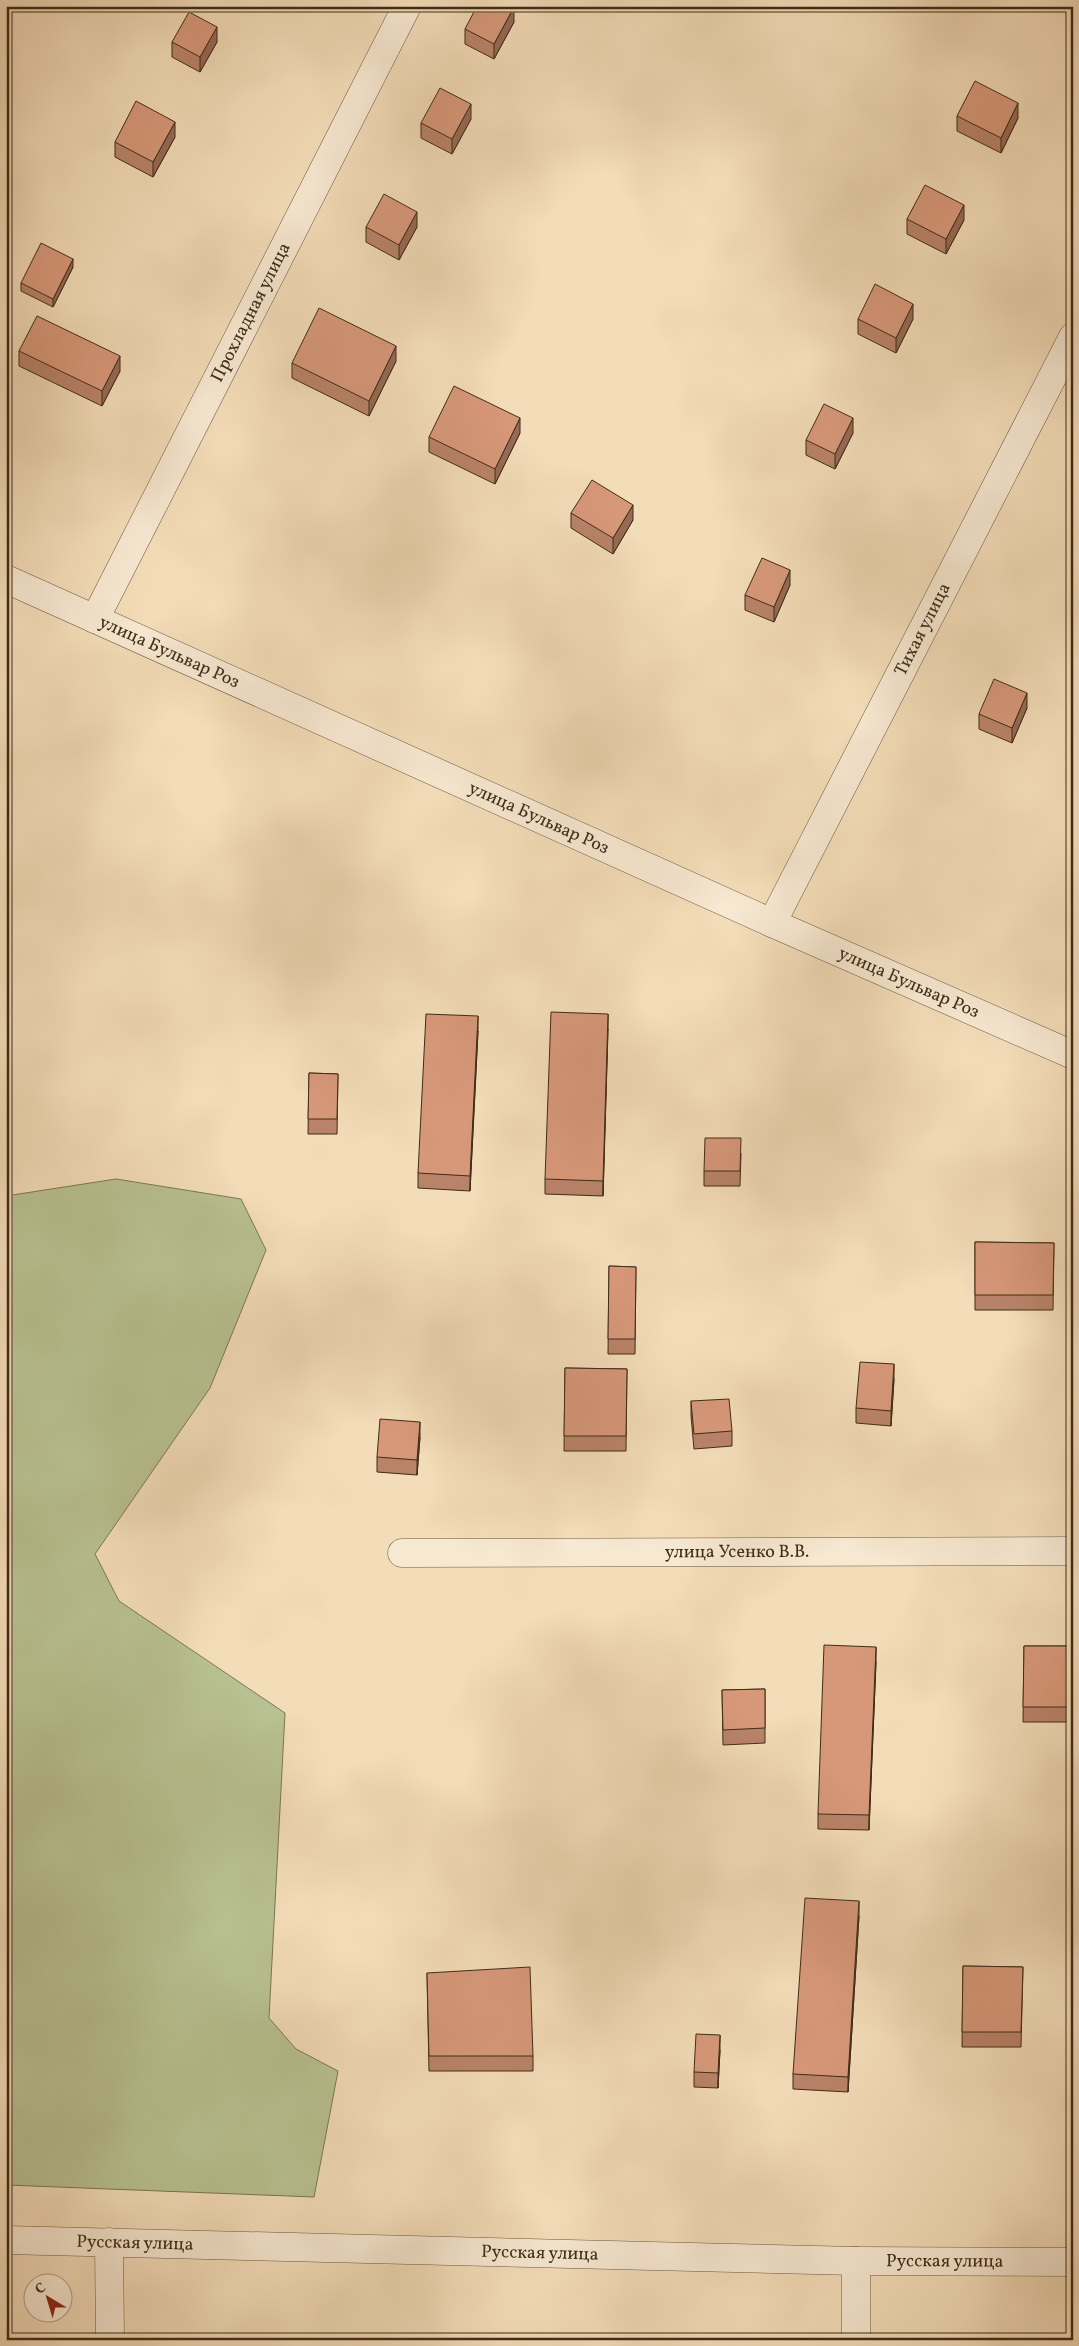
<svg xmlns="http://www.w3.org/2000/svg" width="1079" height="2346" font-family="Vollkorn,serif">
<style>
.green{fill:#b8c191;stroke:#7c7654}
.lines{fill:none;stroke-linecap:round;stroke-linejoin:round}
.minor-casing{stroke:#6c583f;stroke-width:29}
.minor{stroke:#f7e8d1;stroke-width:28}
.wall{fill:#b98369;stroke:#3f2c17}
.shaded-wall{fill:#966a55;stroke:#3f2c17}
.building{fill:#d7987a;stroke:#3f2c17}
.labels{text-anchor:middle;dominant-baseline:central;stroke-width:5;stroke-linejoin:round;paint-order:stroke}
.street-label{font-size:18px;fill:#3f2c17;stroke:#f7e8d1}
</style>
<rect width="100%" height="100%" fill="#f3dcb8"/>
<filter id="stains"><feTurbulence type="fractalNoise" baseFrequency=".004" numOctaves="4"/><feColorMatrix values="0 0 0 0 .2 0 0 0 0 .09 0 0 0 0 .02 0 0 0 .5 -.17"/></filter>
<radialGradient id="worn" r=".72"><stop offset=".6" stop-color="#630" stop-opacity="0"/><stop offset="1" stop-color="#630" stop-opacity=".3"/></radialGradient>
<path class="green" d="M116,1179l125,20 25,51 -56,138 -115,166 24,47 166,112 -16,305 27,31 42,22 -24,126 -308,-12v-989z"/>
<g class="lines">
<defs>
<g id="minor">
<path id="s1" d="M6,579l766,344 301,132"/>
<path id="s2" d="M95,619l312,-613"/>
<path id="s3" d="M772,923l301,-586"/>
<path id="s4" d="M402,1553l671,-2"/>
<path id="s5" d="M6,2240l850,21 217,1"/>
<path d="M109,2242l1,98"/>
<path d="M856,2340v-79"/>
</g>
</defs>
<use href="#minor" class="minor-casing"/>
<use href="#minor" class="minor"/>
</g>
<path class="wall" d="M514,22l-20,37 -29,-15v-15z
M172,42h45l-17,30 -28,-15z
M957,116l61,2 -17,35 -44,-22z
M471,119l-19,35 -31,-16v-15z
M175,137l-22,40 -38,-20v-15z
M907,219l57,1 -18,34 -39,-20z
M366,227h51l-18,33 -33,-18z
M73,267l-20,40 -32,-16v-8z
M858,319h55l-17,34 -38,-19z
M19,351l101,20 -18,35 -83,-40z
M396,361l-27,55 -77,-38v-15z
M520,433l-25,51 -66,-32v-15z
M853,433l-18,36 -29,-14v-15z
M571,513l62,7 -20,34 -42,-26z
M790,585l-16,37 -29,-12v-15z
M1027,708l-15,35 -33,-14v-15z
M608,1029l-5,167 -58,-2v-15z
M478,1031l-8,160 -52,-3v-15z
M309,1073l29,1 -1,60h-29z
M741,1153l-1,33h-36v-15z
M975,1242l79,1 -1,67h-78z
M609,1266l27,1 -1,87h-27z
M565,1368l62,1 -1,82h-62z
M894,1379l-3,47 -35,-3v-15z
M691,1401l41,30v15l-38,3 -3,-33z
M420,1437l-3,38 -40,-3v-15z
M1024,1646h49v76h-50z
M876,1662l-7,168 -51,-1v-15z
M765,1689v54l-42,2 -1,-55z
M859,1916l-11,176 -55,-3v-15z
M963,1966l60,1 -2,80h-59z
M427,1973l106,83v15h-104z
M720,2050l-2,38 -24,-1v-15z"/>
<path class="shaded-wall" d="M514,7v15l-20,37v-15z
M217,27v15l-17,30v-15z
M1018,103v15l-17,35v-15z
M471,104v15l-19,35v-15z
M175,122v15l-22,40v-15z
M964,205v15l-18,34v-15z
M417,212v15l-18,33v-15z
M73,259v8l-20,40v-8z
M913,304v15l-17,34v-15z
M396,346v15l-27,55v-15z
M120,356v15l-18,35v-15z
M520,418v15l-25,51v-15z
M853,418v15l-18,36v-15z
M633,505v15l-20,34v-16z
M790,570v15l-16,37v-15z
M1027,693v15l-15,35v-15z
M608,1014v15l-5,167v-15z
M478,1016v15l-8,160v-15z
M894,1364v15l-3,47v-15z
M420,1422v15l-3,38v-15z
M876,1647v15l-7,168v-15z
M859,1901v15l-11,176v-15z
M720,2035v15l-2,38v-15z"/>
<path class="building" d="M477,6l37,1 -20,37 -29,-15z
M189,12l28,15 -17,30 -28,-15z
M975,81l43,22 -17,35 -44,-22z
M440,88l31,16 -19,35 -31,-16z
M136,101l39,21 -22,40 -38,-20z
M925,185l39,20 -18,34 -39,-20z
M384,194l33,18 -18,33 -33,-18z
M41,243l32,16 -20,40 -32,-16z
M875,284l38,20 -17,34 -38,-19z
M319,308l77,38 -27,55 -77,-38z
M37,316l83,40 -18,35 -83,-40z
M454,386l66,32 -25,51 -66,-32z
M824,404l29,14 -18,36 -29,-14z
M592,480l41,25 -20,33 -42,-25z
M762,558l28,12 -16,37 -29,-12z
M994,679l33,14 -15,35 -33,-14z
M551,1012l57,2 -5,167 -58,-2z
M426,1014l52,2 -8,160 -52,-3z
M309,1073l29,1 -1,45h-29z
M705,1138h36l-1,33h-36z
M975,1242l79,1 -1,52h-78z
M609,1266l27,1 -1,72h-27z
M860,1362l34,2 -3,47 -35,-3z
M565,1368l62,1 -1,67h-62z
M729,1399l3,32 -38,3 -3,-33z
M380,1419l40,3 -3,38 -40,-3z
M824,1645l52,2 -7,168 -51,-1z
M1024,1646h49v61h-50z
M765,1689v39l-42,2 -1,-40z
M805,1898l54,3 -11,176 -55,-3z
M963,1966l60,1 -2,65h-59z
M530,1967l3,89h-104l-2,-83z
M696,2034l24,1 -2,38 -24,-1z"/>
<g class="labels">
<g class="street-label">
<text stroke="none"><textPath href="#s2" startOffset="344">Прохладная улица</textPath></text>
<text stroke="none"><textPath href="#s3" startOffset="330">Тихая улица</textPath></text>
<text stroke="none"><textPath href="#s1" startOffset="179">улица Бульвар Роз</textPath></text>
<text stroke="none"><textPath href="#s1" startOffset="584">улица Бульвар Роз</textPath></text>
<text stroke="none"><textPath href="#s1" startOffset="989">улица Бульвар Роз</textPath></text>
<text stroke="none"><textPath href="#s4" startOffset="335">улица Усенко В.В.</textPath></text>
<text stroke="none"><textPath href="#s5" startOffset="129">Русская улица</textPath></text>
<text stroke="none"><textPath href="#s5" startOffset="534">Русская улица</textPath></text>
<text stroke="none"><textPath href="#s5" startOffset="939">Русская улица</textPath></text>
</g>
</g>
<rect width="1079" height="2346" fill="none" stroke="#f3dcb8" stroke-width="25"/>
<rect x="8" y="8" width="1064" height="2331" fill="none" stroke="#3f2c17" stroke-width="2.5"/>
<rect x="12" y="12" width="1054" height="2321" fill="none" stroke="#3f2c17"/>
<g transform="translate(48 2298) rotate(322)"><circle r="24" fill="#f7e8d1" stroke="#ad9d87"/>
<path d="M0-4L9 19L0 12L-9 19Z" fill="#8f2418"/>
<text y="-8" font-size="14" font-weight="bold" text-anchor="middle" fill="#3f2c17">С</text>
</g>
<rect width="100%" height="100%" filter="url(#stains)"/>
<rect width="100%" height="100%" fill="url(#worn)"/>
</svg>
